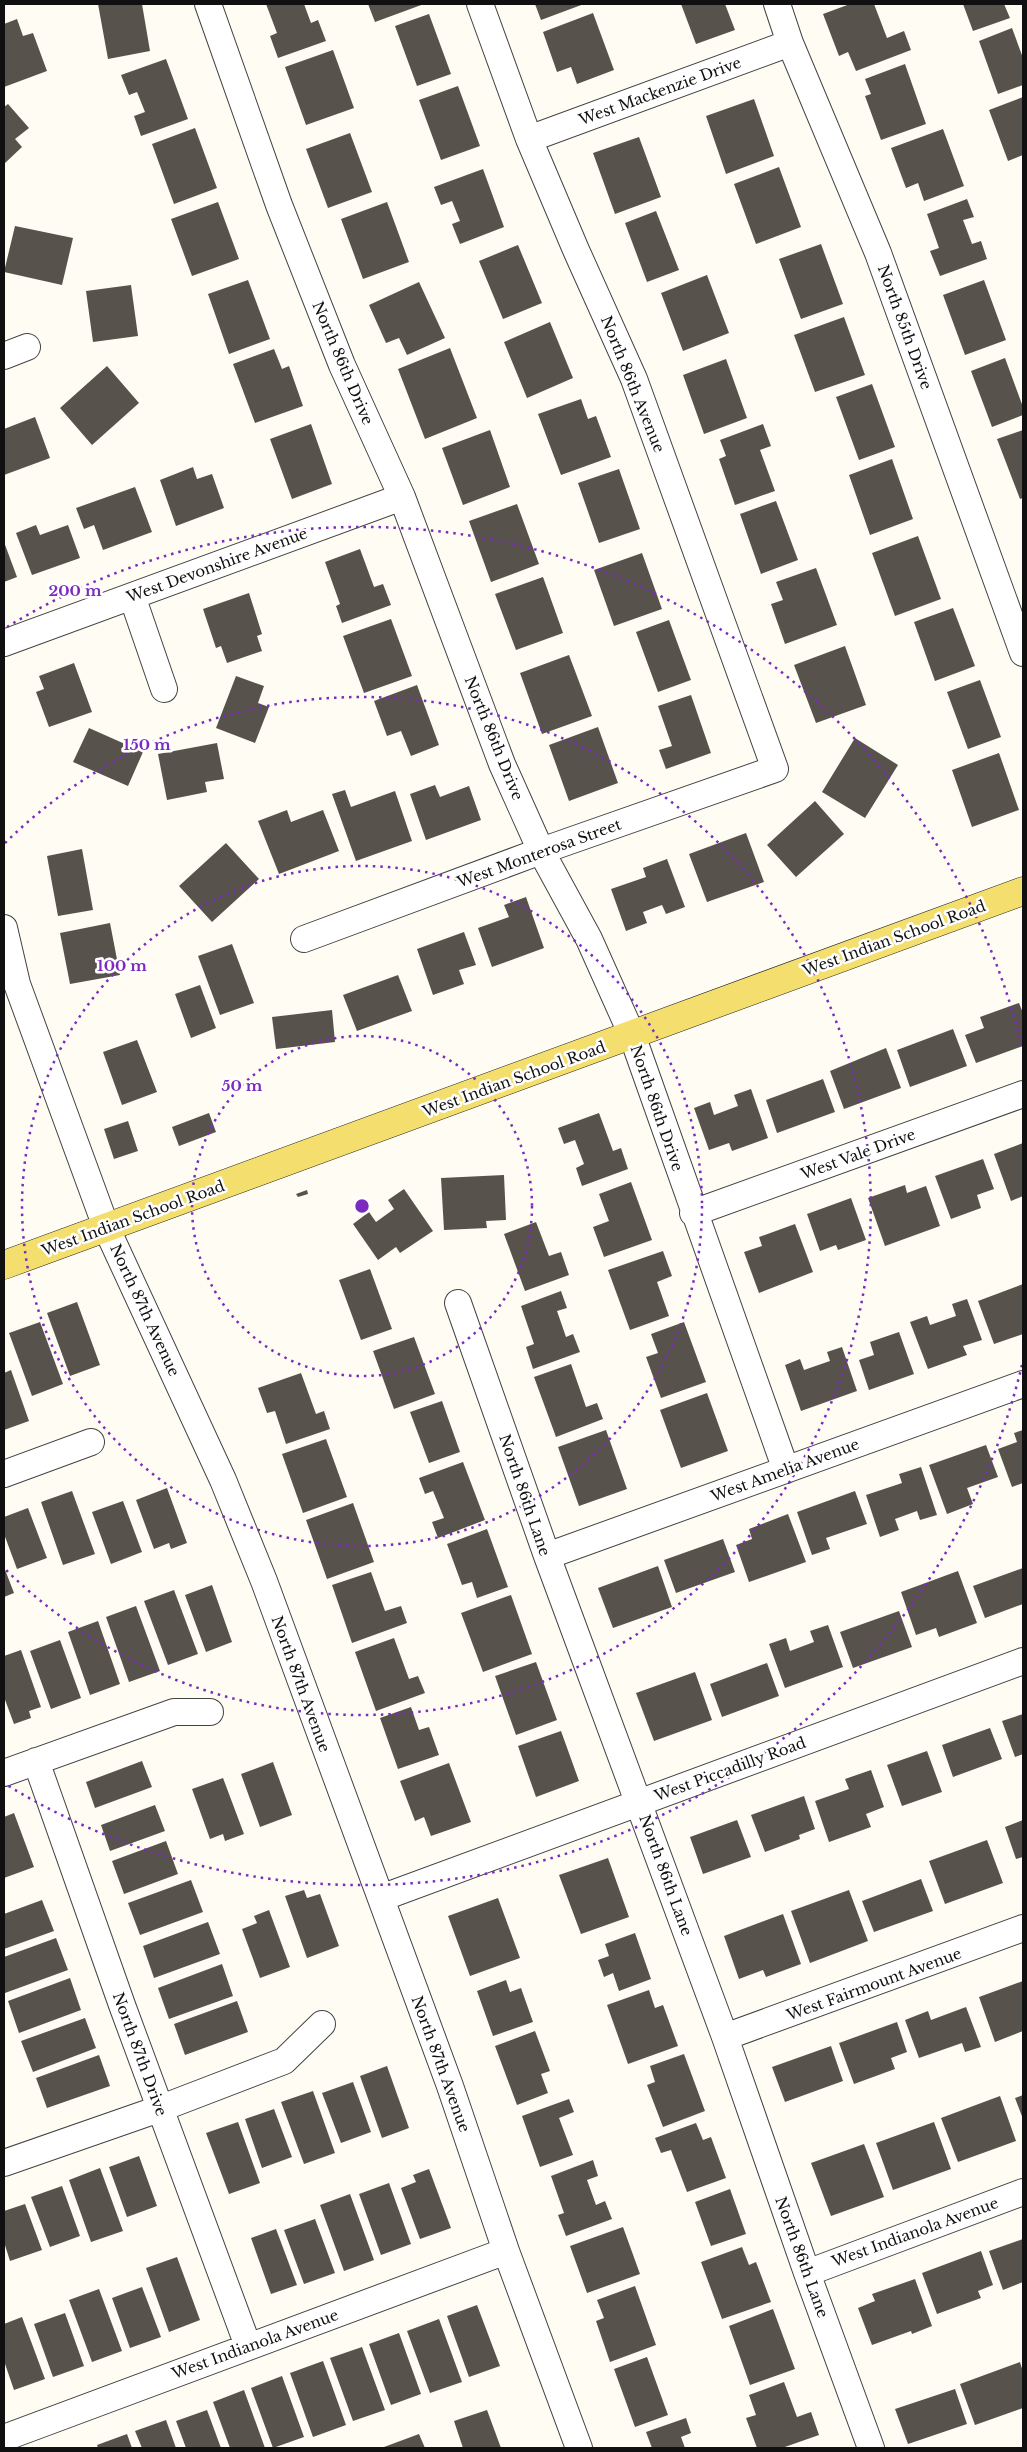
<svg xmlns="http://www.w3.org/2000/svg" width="1027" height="2452" font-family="'Libre Baskerville',serif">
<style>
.building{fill:#58524c}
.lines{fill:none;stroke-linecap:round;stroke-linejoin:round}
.minor-casing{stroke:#434343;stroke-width:28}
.major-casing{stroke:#212121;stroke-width:29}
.minor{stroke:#fff;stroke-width:26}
.major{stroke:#f3de6e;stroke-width:28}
.ring{fill:none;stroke:#7b2cbf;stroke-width:2.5;stroke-dasharray:2.5 5}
.labels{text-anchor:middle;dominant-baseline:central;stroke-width:5;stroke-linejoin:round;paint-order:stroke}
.street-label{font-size:15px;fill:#101010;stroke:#fff}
.centre{fill:#7b2cbf;stroke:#fff;stroke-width:2.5}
.ring-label{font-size:15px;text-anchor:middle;font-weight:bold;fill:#7b2cbf;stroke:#fff;stroke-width:5;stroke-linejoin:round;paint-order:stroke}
</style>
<rect width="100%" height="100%" fill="#fffdf3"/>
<path class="building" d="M98,4h44l8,47 -42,8z
M266,4h38l7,19 7,-3 8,21 -48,17 -8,-22 7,-3z
M368,4h56l-49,18z
M535,4h49l-43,16z
M681,4h44l10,26 -39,14z
M850,4h24l13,34 17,-7 7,19 -55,21 -8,-19 -9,4 -16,-42z
M963,4h41l6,14 -37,13z
M593,13l21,57 -37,14 -6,-17 -14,5 -14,-40z
M429,14l22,60 -34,12 -22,-60z
M17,19l6,17 10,-3 14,38 -43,16v-63z
M1012,28l11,30v27l-25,9 -19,-53z
M333,50l21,58 -48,17 -21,-58z
M166,59l22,60 -47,17 -7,-20 11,-4 -8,-20 -8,3 -8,-20z
M905,64l21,60 -45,16 -16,-44 6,-2 -6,-15z
M458,86l22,60 -39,14 -22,-60z
M1023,97v58l-15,6 -19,-51z
M754,99l20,57 -48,18 -20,-58z
M8,104l21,24 -14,11 7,8 -18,17v-57z
M195,128l22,60 -43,16 -22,-60z
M943,129l21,57 -40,15 -6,-18 -12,5 -15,-40z
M350,133l22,59 -44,16 -22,-59z
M639,137l22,60 -46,17 -22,-61z
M779,167l22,60 -45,17 -22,-60z
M483,169l21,58 -44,17 -8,-20 8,-3 -8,-20 -11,4 -7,-18z
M967,199l7,18 -11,3 9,24 9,-3 6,18 -47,17 -10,-25 9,-3 -12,-34z
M218,202l21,57 -47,17 -21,-57z
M387,202l22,60 -46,17 -22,-60z
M656,211l23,59 -32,12 -22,-59z
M15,226l58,12 -11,47 -58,-13z
M821,244l22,60 -42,15 -22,-60z
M518,245l24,58 -39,16 -24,-58z
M707,275l22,58 -46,18 -22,-58z
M248,280l22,59 -41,15 -21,-60z
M984,280l22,60 -41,15 -22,-60z
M419,282l26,56 -38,17 -8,-17 -13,5 -17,-38z
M131,285l7,51 -45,6 -7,-51z
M844,317l21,58 -50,17 -21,-57z
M550,322l23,56 -46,20 -23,-56z
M450,348l27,70 -52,21 -27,-70z
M274,349l8,20 7,-3 14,40 -48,17 -22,-59z
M1005,358l18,49v8l-31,12 -21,-56z
M726,359l21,59 -43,16 -21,-59z
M107,366l32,37 -47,42 -32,-37z
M872,384l23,63 -36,13 -23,-63z
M581,399l7,20 8,-3 15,41 -50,18 -23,-61z
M35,417l15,41 -46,17v-46z
M311,424l21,60 -40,15 -22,-60z
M763,424l8,22 -11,4 15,41 -40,14 -16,-46 7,-3 -6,-16z
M490,430l20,57 -47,18 -21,-57z
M1023,430v68l-3,1 -23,-60z
M892,459l21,60 -43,16 -21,-60z
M193,467l4,12 15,-5 12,34 -48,18 -16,-46z
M619,469l21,60 -41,14 -21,-60z
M135,487l17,45 -49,18 -9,-25 -10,4 -8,-21z
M776,501l22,59 -37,14 -21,-60z
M517,504l22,60 -48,18 -22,-61z
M36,525l4,10 28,-10 12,33 -48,17 -16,-42z
M918,536l23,63 -46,17 -23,-63z
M4,542l13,35 -13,5z
M360,549l14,38 9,-3 8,21 -49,18 -6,-17 4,-2 -15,-42z
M642,553l20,56 -48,17 -20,-56z
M816,568l21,57 -52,19 -14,-40 12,-4 -7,-18z
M543,577l20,56 -47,17 -21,-56z
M249,593l13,41 -5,2 5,15 -35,12 -6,-17 -5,2 -13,-39z
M953,608l22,58 -40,15 -21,-59z
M391,619l21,57 -48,17 -21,-57z
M669,620l22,60 -33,12 -22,-60z
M845,646l21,59 -50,18 -22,-58z
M569,655l23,61 -50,18 -22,-61z
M74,663l18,49 -43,15 -13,-35 8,-3 -5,-13z
M236,676l28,10 -6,17 11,4 -14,36 -39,-15z
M980,680l21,57 -33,12 -21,-57z
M417,685l22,60 -28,11 -10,-25 -14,5 -13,-35z
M691,695l20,58 -45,16 -7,-19 13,-4 -14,-40z
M598,727l20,56 -49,18 -20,-56z
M89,728l54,24 -15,34 -55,-24z
M855,738l43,27 -33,53 -43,-26z
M217,743l7,36 -19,3 2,10 -40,8 -9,-46z
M999,753l20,57 -47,17 -20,-57z
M435,785l5,12 29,-11 12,34 -55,20 -16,-46z
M345,790l6,17 44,-16 17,50 -56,20 -24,-67z
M815,801l29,33 -48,43 -29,-32z
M287,810l4,12 32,-12 16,41 -60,23 -21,-53z
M746,833l18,49 -57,20 -18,-48z
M226,843l33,36 -47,43 -33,-36z
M82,849l11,61 -35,6 -11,-60z
M667,859l18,48 -19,7 -4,-9 -19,7 4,11 -21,8 -15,-42 35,-12 -3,-9z
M526,897l18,51 -52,19 -14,-39 31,-11 -5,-12z
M110,923l10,52 -50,9 -10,-51z
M464,932l12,33 -17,5 5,14 -31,11 -16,-46z
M232,944l22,59 -34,12 -22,-59z
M398,975l14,36 -55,20 -14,-36z
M200,985l16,43 -25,10 -16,-44z
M1019,1003l4,10v33l-47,17 -11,-28 19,-7 -4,-11z
M332,1010l3,32 -59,7 -4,-32z
M953,1029l14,37 -57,21 -13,-37z
M137,1040l20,52 -35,13 -19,-53z
M886,1048l15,40 -57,21 -14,-38z
M823,1079l12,33 -58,21 -11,-33z
M751,1089l17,49 -36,13 -3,-8 -20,7 -15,-42 16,-6 4,13 24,-9 -4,-11z
M209,1113l7,19 -37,14 -7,-19z
M599,1113l14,38 8,-3 7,21 -46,17 -6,-18 8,-4 -9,-24 -11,4 -6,-16z
M128,1121l10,30 -24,8 -10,-30z
M1023,1143v53l-12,5 -17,-47z
M983,1159l11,30 -17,6 4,13 -30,11 -16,-43z
M504,1175l2,45 -20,1 1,7 -43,2 -3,-52z
M631,1182l21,58 -48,17 -11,-30 16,-6 -10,-27z
M905,1185l2,8 19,-7 14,40 -55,20 -17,-48z
M404,1189l29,42 -33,22 -4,-6 -18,13 -25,-36 16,-12 7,10 18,-13 -6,-9z
M307,1190l1,4 -10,3 -2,-3z
M851,1198l15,42 -28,10 -2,-5 -16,6 -13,-37z
M536,1222l13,34 12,-4 8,23 -44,16 -21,-57z
M795,1224l18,48 -54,21 -15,-41 18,-6 -3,-9z
M663,1251l9,25 -15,6 12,34 -39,14 -22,-60z
M370,1269l22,60 -31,11 -22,-60z
M1023,1284v50l-29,10 -16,-43z
M561,1291l6,17 -10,3 9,26 7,-3 7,18 -47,17 -7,-22 8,-3 -13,-38z
M967,1299l15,41 -19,6 4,9 -39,14 -18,-47 17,-6 3,9 26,-9 -4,-12z
M77,1302l23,63 -30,11 -23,-63z
M40,1322l23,62 -31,12 -23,-63z
M684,1322l22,60 -45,16 -15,-41 12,-4 -7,-19z
M899,1332l15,42 -45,16 -10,-30 15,-5 -4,-13z
M414,1337l21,57 -41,15 -21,-58z
M842,1347l15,44 -56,20 -16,-46 15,-6 4,11 26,-9 -3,-9z
M571,1364l15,43 11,-4 6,16 -47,18 -22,-60z
M11,1370l18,51 -25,9v-57z
M301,1373l15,41 8,-3 6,18 -44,15 -11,-33 -8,2 -9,-25z
M707,1393l21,58 -47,17 -21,-58z
M442,1401l18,51 -31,11 -19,-51z
M606,1430l21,59 -48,17 -21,-59z
M1023,1430v53l-11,4 -14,-38 19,-7 -3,-9z
M326,1439l21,58 -44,16 -21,-59z
M986,1445l12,32 -31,11 6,16 -26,10 -18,-49z
M463,1462l22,58 -47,18 -6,-16 12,-4 -11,-27 -8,3 -6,-16z
M921,1467l16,48 -17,5 -3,-9 -22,8 4,11 -19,7 -14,-42 36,-12 -3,-9z
M167,1488l20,55 -16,6 -2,-6 -15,6 -18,-49z
M72,1491l23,63 -32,11 -22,-63z
M855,1491l12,33 -41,14 4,11 -18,6 -15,-43z
M123,1501l19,51 -31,12 -19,-52z
M353,1503l21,59 -47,17 -21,-59z
M28,1508l19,50 -30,11 -13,-35v-17z
M788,1514l18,48 -57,20 -13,-37 16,-6 -3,-10z
M487,1529l21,58 -31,11 -5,-16 -10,3 -15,-41z
M723,1539l12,33 -59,21 -12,-33z
M658,1566l14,41 -59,21 -15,-40z
M4,1567l10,26 -10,4z
M1023,1568v36l-38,14 -12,-32z
M958,1571l19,52 -38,14 -3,-9 -20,7 -15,-43z
M371,1572l14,39 16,-5 6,17 -55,20 -20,-58z
M212,1585l20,57 -26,10 -21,-57z
M174,1590l24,64 -30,11 -24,-64z
M511,1595l21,59 -49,18 -22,-59z
M136,1606l24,65 -31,11 -23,-65z
M899,1611l13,36 -59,21 -13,-36z
M98,1621l22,63 -30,11 -22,-63z
M828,1625l15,42 -58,21 -16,-44 17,-6 4,13 24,-9 -4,-11z
M394,1638l15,41 9,-3 7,17 -49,18 -21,-59z
M60,1640l21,58 -30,11 -21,-58z
M21,1650l20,57 -12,4 2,7 -17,6 -10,-27v-41z
M536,1662l21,58 -41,15 -21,-59z
M767,1663l12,33 -57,21 -12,-33z
M695,1672l17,48 -58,21 -18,-48z
M411,1707l8,23 10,-3 10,28 -41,14 -18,-51z
M1023,1714v40l-8,3 -13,-36z
M990,1728l12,31 -49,18 -11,-32z
M561,1731l18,50 -43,16 -18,-51z
M927,1751l15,41 -40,14 -15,-41z
M142,1761l10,26 -57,21 -9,-26z
M273,1762l19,53 -32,12 -19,-53z
M449,1763l22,59 -40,14 -7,-19 -9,4 -15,-40z
M871,1770l13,37 -18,7 5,13 -42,15 -14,-41 34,-12 -4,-10z
M223,1778l21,56 -19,7 -2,-7 -13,5 -18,-50z
M804,1796l11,33 -16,6 1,4 -35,13 -14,-37z
M155,1805l10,26 -55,20 -9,-26z
M14,1813l20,54 -30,11v-61z
M737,1820l14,37 -48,17 -13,-37z
M1023,1820v37l-7,2 -11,-32z
M987,1840l16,43 -58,21 -16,-43z
M166,1841l12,33 -54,20 -12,-33z
M608,1858l21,59 -48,17 -22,-59z
M921,1879l12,32 -59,21 -12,-31z
M191,1880l12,32 -63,23 -12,-32z
M304,1890l3,8 13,-4 19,52 -32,12 -22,-62z
M849,1890l19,51 -58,22 -19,-52z
M498,1898l22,60 -50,18 -22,-60z
M42,1900l12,31 -50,18v-35z
M269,1910l21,57 -30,11 -18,-49 15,-6 -3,-7z
M783,1914l18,50 -35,13 -3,-7 -24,9 -15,-43z
M208,1922l12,32 -66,24 -11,-32z
M635,1933l16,46 -32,12 -6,-18 -9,4 -6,-17 11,-4 -4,-12z
M56,1938l12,32 -63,23 -1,-36z
M222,1964l11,32 -64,23 -11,-31z
M70,1978l11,32 -62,23 -11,-32z
M506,1980l4,12 11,-4 12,34 -40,14 -16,-45z
M1023,1981v50l-28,11 -16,-45z
M649,1990l6,18 8,-3 15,41 -50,18 -21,-59z
M237,2001l11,31 -63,23 -11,-31z
M966,2007l15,40 -16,5 -3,-9 -43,15 -14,-38 23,-9 3,9z
M85,2018l11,30 -63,24 -12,-31z
M897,2022l10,30 -16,6 4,11 -41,15 -15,-41z
M535,2031l15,40 -9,3 7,19 -31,12 -22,-59z
M831,2046l12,35 -58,21 -13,-35z
M684,2054l21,57 -42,16 -16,-42 8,-3 -5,-16z
M99,2055l11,31 -63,22 -11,-30z
M387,2066l22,62 -27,10 -22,-62z
M353,2082l18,50 -30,11 -19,-50z
M313,2091l22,62 -31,11 -23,-62z
M1023,2095v24l-8,-21z
M1000,2096l16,45 -58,21 -17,-44z
M569,2099l5,13 -15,6 14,37 -33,12 -18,-51z
M274,2109l18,48 -30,11 -17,-49z
M238,2122l22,61 -31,11 -23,-61z
M934,2122l17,47 -58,21 -17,-47z
M696,2123l7,17 8,-3 15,41 -39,14 -16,-42 -10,3 -6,-15z
M864,2144l20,53 -53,19 -20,-53z
M139,2156l18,50 -30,11 -18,-50z
M593,2160l5,16 -11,4 9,25 9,-4 7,18 -46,17 -8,-21 6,-2 -13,-37z
M100,2168l23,63 -32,11 -22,-62z
M429,2169l22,59 -31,11 -19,-51 15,-6 -3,-7z
M389,2183l22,61 -30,11 -22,-61z
M62,2186l18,50 -30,11 -19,-50z
M730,2189l16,45 -35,12 -16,-44z
M350,2194l24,66 -30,11 -24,-66z
M25,2204l17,46 -32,11 -6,-19v-31z
M315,2219l20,54 -31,11 -20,-54z
M623,2227l17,47 -53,19 -17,-47z
M276,2229l21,56 -26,9 -20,-56z
M1023,2239v43l-20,8 -14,-39z
M742,2247l7,18 7,-3 15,40 -49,17 -21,-57z
M981,2251l12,34 -15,6 3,7 -44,16 -15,-41z
M177,2257l23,63 -31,12 -23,-64z
M915,2279l17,47 -20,8 -1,-3 -39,14 -14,-37 17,-7 -3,-7z
M635,2286l21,59 -46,17 -14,-41 8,-3 -7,-18z
M142,2287l19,50 -31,11 -18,-50z
M99,2289l23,62 -30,11 -23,-62z
M477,2305l23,61 -31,11 -22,-61z
M773,2309l22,60 -45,16 -21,-59z
M65,2313l19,53 -31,11 -19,-53z
M22,2317l23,62 -31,11 -10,-29v-37z
M439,2319l23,63 -32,11 -23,-62z
M399,2333l22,61 -30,11 -22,-61z
M362,2347l23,63 -32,11 -23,-63z
M647,2357l21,58 -33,12 -21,-58z
M323,2361l23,64 -33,12 -23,-64z
M1020,2362l3,10v36l-48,17 -15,-41z
M282,2376l22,61 -31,11 -22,-60z
M784,2382l13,35 14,-5 8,23 -37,13h-25l-11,-30 10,-3 -7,-20z
M955,2389l12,35 -59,20 -13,-35z
M244,2390l21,58h-35l-17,-46z
M207,2410l14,38h-35l-10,-27z
M487,2410l14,38h-38l-9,-27z
M686,2418l5,15 -10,4 4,11h-33l-6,-16z
M166,2420l10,28h-34l-7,-17z
M127,2434l5,14h-34l-1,-3z
M419,2434l6,14h-40l-1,-1z"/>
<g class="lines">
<defs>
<path id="minor" d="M208,4l71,201 63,160 60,132 100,267 39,87 48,88 43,96 154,435
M777,4l13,39 88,210 145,400
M529,139l261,-96
M4,356l23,-9
M132,596l32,93
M4,643l398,-146
M4,928l13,56 89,243 117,253 41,101 186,505 56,165 73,197
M304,939l237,-88 234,-82 -141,-390 -58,-129 -47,-111 -49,-135
M693,1213l330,-119
M458,1303l89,253 178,481 82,236 64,175
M4,1474l87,-32
M547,1556l476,-172
M36,1761l86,244 126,341
M4,1773l170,-61h36
M381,1898l642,-237
M725,2037l298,-109
M4,2163l155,-54 125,-48 38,-37
M807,2273l216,-81
M4,2438l502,-187"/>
<path id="major" d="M4,1265l1019,-374"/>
</defs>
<use href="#minor" class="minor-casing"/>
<use href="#major" class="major-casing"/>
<use href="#minor" class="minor"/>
<use href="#major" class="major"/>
</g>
<g class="ring">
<circle cx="362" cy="1206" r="170"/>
<circle cx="362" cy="1206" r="340"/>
<path d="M5 843A509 509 0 1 1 5 1569"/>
<path d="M1022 1365A679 679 0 0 1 7 1785M7 627A679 679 0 0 1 1022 1047"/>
</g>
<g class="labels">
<g class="street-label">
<text transform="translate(660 91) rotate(-20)">West Mackenzie Drive</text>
<text transform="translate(905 327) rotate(70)">North 85th Drive</text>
<text transform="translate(343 363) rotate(67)">North 86th Drive</text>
<text transform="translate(633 384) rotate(68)">North 86th Avenue</text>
<text transform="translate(217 565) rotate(-20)">West Devonshire Avenue</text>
<text transform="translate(494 738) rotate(68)">North 86th Drive</text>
<text transform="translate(539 853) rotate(-20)">West Monterosa Street</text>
<text transform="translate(894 938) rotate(-20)">West Indian School Road</text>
<text transform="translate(514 1079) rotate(-20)">West Indian School Road</text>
<text transform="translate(657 1108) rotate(71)">North 86th Drive</text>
<text transform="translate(858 1154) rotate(-20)">West Vale Drive</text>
<text transform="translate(133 1218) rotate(-20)">West Indian School Road</text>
<text transform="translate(145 1310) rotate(65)">North 87th Avenue</text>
<text transform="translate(785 1470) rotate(-20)">West Amelia Avenue</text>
<text transform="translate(525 1495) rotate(71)">North 86th Lane</text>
<text transform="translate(301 1684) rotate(70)">North 87th Avenue</text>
<text transform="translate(730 1769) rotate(-20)">West Piccadilly Road</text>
<text transform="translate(666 1875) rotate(70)">North 86th Lane</text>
<text transform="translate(874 1984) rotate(-20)">West Fairmount Avenue</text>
<text transform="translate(140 2054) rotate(70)">North 87th Drive</text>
<text transform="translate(441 2064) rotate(70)">North 87th Avenue</text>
<text transform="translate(915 2232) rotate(-20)">West Indianola Avenue</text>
<text transform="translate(802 2257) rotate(70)">North 86th Lane</text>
<text transform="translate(255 2344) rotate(-20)">West Indianola Avenue</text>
</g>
</g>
<circle cx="362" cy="1206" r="8" class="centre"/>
<g class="ring-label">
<text x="75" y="596">200 m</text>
<text x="147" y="750">150 m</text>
<text x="122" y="971">100 m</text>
<text x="242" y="1091">50 m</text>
</g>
<rect width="1027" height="2452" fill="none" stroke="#101010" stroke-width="10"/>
</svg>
